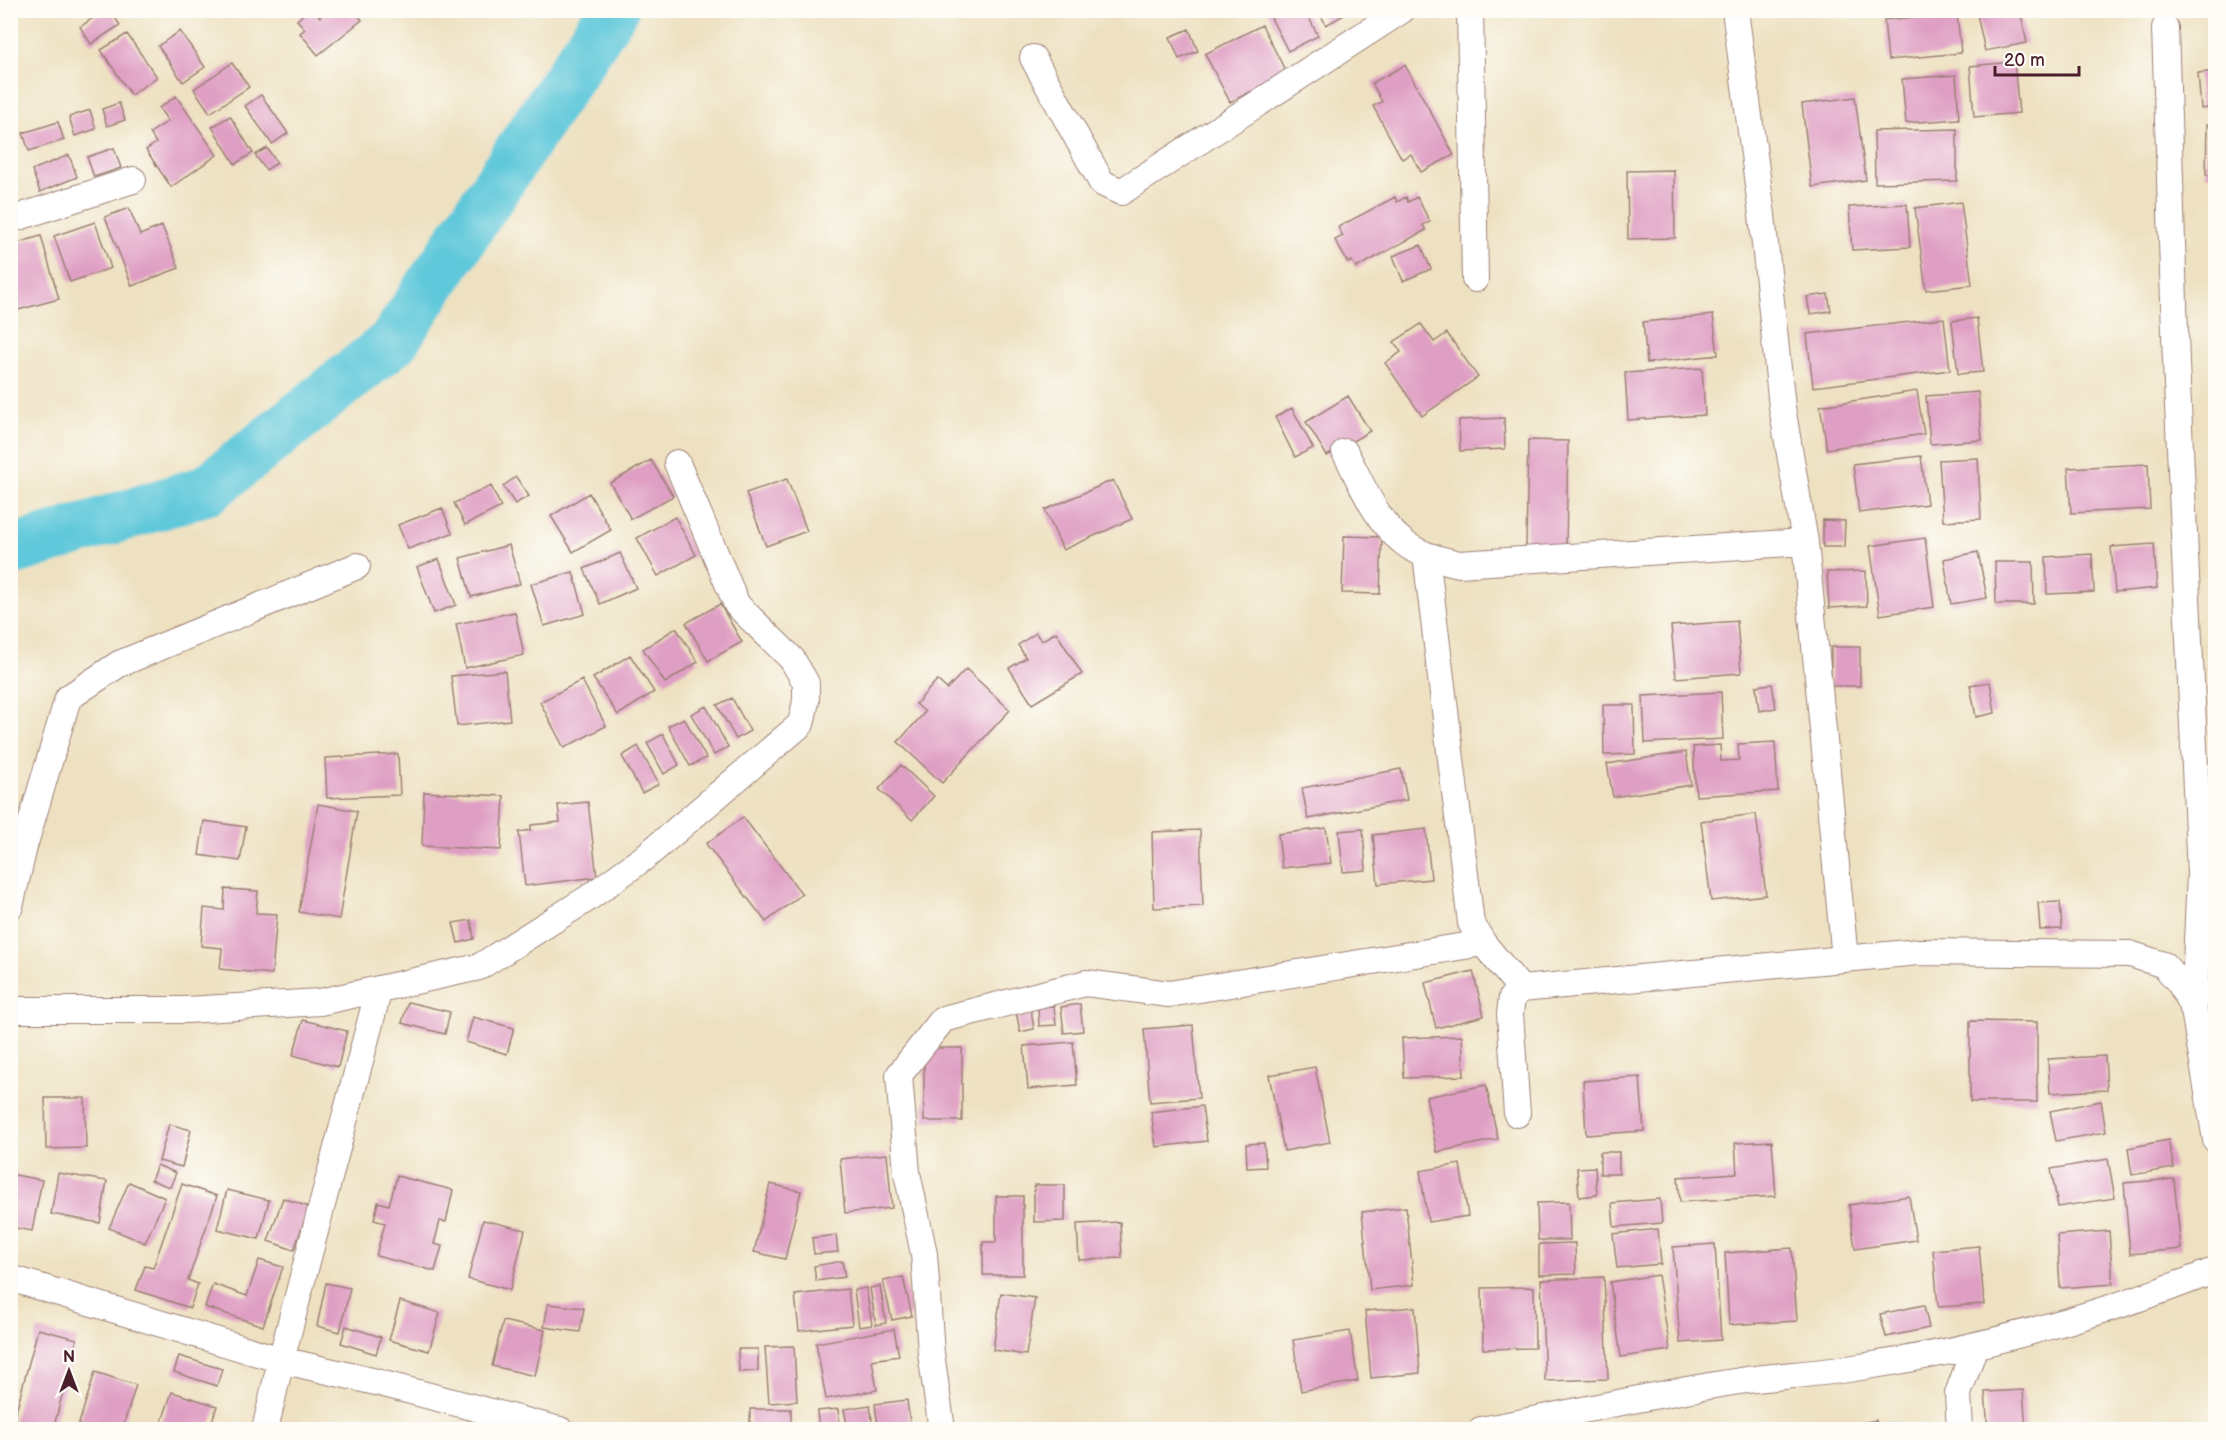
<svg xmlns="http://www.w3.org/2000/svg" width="2226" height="1440" font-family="'Balsamiq Sans',sans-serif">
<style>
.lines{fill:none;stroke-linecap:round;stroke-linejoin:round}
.river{stroke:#5fc8da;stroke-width:51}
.building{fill:#df9ec3}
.street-casing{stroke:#9c8076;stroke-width:28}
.street{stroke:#fff;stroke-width:26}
</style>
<rect width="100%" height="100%" fill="#fdfcf7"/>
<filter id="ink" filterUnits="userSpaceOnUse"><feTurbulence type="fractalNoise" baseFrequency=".0167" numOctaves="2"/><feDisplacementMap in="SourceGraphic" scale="12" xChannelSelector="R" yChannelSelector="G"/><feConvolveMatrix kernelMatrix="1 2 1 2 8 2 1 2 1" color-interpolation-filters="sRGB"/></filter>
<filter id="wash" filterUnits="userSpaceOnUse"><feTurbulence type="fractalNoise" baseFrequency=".008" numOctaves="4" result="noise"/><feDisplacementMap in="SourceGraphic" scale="24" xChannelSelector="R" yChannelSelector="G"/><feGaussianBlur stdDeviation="1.35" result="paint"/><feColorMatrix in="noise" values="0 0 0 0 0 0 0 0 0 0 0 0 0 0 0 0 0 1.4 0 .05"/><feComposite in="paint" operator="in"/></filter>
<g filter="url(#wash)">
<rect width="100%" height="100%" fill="#eee1c1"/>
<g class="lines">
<path class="river" d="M10,551l197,-61 186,-148 220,-332"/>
</g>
<g id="blocks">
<path class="building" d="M105,10h5l10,15 -29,19 -11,-17z
M308,10h7l5,7 7,-7h27l8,10 -44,35 -18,-22 5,-4 -8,-9z
M1267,10h38l13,26 -30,15z
M1318,10h35l-27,15z
M1976,10h44l7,33 -42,8z
M1957,13l4,40 -73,7 -4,-40z
M1262,25l25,49 -57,28 -25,-48z
M1189,29l9,22 -19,8 -9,-22z
M180,31l25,36 -22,15 -25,-36z
M127,34l30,43 -26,18 -30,-45z
M2014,62l5,51 -45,4 -4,-51z
M232,63l17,24 -39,26 -16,-24z
M1405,65l49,90 -33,17 -10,-18 -9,5 -29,-53 9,-4 -10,-19z
M2216,71v36l-15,2 -3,-36z
M1956,75l3,44 -53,4 -4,-44z
M261,95l27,38 -16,11 -27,-38z
M176,96l41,59 -46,32 -25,-37 10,-7 -6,-10 18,-12 -9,-13z
M1855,97l11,83 -54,7 -10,-83z
M119,103l6,17 -18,6 -5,-17z
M90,110l6,19 -21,7 -6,-19z
M230,116l23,37 -18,11 -23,-37z
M58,122l6,18 -35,11 -6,-18z
M2207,124h9v51h-10z
M1957,129v52l-82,2 -1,-52z
M114,148l7,20 -27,9 -7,-20z
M267,148l10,15 -11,7 -11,-15z
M69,155l8,22 -37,15 -8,-22z
M1674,170l1,68 -47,1 -1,-68z
M1395,197l2,5 9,-5 2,5 9,-5 13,25 -7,3 3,5 -70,38 -4,-7 -4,2 -13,-23 8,-4 -5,-9z
M1961,202l11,83 -46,5 -11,-82z
M1907,204l3,43 -58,3 -3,-43z
M129,208l11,27 22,-9 17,42 -47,18 -27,-69z
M95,222l16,46 -41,14 -16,-46z
M41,236l18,63 -41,11 -8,-26v-39z
M1421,245l10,24 -28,12 -10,-25z
M1828,294l3,17 -21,3 -3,-17z
M1713,315l5,40 -71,8 -4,-41z
M1944,318l6,52 -137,17 -6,-53z
M1977,318l6,54 -25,2 -6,-53z
M1421,324l13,18 13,-9 31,44 -56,39 -37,-53 16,-11 -7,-10z
M1702,368l3,47 -77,5 -3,-47z
M1917,391l7,43 -97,15 -7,-43z
M1978,392l4,48 -52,4 -4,-48z
M1348,396l22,35 -43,25 -21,-34z
M1292,408l21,40 -18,9 -20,-40z
M1504,418l1,31 -45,2 -1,-31z
M1528,440l40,1 -2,107 -40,-1z
M1921,456l6,48 -68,9 -6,-49z
M1978,458l3,61 -38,2 -4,-61z
M651,460l22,36 -42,23 -21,-36z
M2148,464l2,45 -79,4 -3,-45z
M516,477l13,19 -14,8 -12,-18z
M787,479l20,52 -41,15 -20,-53z
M1113,480l19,39 -69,31 -18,-40z
M491,486l10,21 -36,18 -11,-22z
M589,493l22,37 -38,22 -22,-36z
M442,508l10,25 -44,16 -10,-24z
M675,517l21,38 -38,21 -21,-38z
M1823,520l22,1 -1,26h-21z
M1344,536l38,1 -2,57 -38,-1z
M1925,538l9,69 -54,8 -10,-69z
M2154,544l3,44 -42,4 -4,-45z
M509,545l11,39 -49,13 -11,-39z
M1978,552l9,46 -36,6 -7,-45z
M620,553l16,35 -36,16 -16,-35z
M2092,554l2,38 -47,2 -1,-37z
M439,559l17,46 -22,8 -17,-46z
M1995,562h38l1,42h-38z
M1866,571l1,35 -38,2 -2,-36z
M573,572l12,42 -41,12 -13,-42z
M720,604l22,38 -34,19 -22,-38z
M515,612l9,43 -59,13 -9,-44z
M1737,621l4,52 -65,5 -5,-52z
M676,628l22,34 -33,21 -22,-34z
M1056,632l26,42 -50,30 -23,-36 17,-10 -8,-13 18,-12 5,8z
M1831,647h29v39h-29z
M630,655l24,37 -36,23 -25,-37z
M966,669l44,41 -68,73 -44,-41 27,-30 -9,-8 21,-24 10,9z
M505,671l5,49 -53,6 -6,-50z
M582,680l24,46 -42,22 -24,-46z
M1990,682l5,31 -19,4 -6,-32z
M1772,684l4,24 -17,3 -3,-25z
M1721,692l2,47 -78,4 -2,-47z
M732,698l18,33 -14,8 -19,-34z
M1603,705h31l1,49 -31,1z
M706,706l22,41 -14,8 -23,-41z
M684,718l22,40 -16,8 -22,-40z
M663,734l16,31 -15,9 -17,-31z
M1775,742l3,49 -82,5 -3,-49 27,-2 1,16 18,-1 -1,-16z
M638,746l21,38 -17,9 -20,-37z
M1686,752l5,33 -78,12 -6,-33z
M398,754l2,41 -73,3 -2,-40z
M901,765l33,31 -22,24 -33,-31z
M1401,769l6,31 -99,19 -6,-31z
M424,792l80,4 -3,54 -79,-4z
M588,802l9,75 -72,9 -6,-54 12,-2v-5l29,-3 -2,-17z
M318,804l39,7 -18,108 -40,-7z
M1756,814l10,81 -55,6 -10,-80z
M743,817l59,77 -36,28 -60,-78z
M204,821l42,6 -6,34 -41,-6z
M1326,828l5,35 -49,5 -4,-34z
M1363,829l3,41 -23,2 -4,-41z
M1426,829l5,50 -53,5 -5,-49z
M1200,830l3,76 -49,2 -2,-76z
M225,889l33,2 -2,22 21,1 -5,60 -52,-5 2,-21 -21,-2 3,-38 20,2z
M2060,902l2,27 -22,1 -2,-27z
M471,920l3,19 -16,4 -5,-20z
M2211,939h5v52h-4z
M1473,971l11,45 -48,12 -11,-45z
M408,1002l42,10 -5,22 -43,-11z
M1080,1004l3,27 -19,2 -3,-26z
M1054,1006l2,19 -17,1 -1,-19z
M1031,1009l3,20 -14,3 -4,-21z
M473,1017l41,11 -7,26 -41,-12z
M303,1020l44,11 -9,36 -45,-12z
M1970,1021l67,1v80h-67z
M1193,1025l6,73 -49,4 -6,-73z
M1462,1036l2,40 -60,2 -2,-40z
M1073,1042l4,43 -49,4 -4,-43z
M924,1048h38v73h-38z
M2105,1056l2,34 -57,3 -2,-34z
M1315,1067l15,75 -46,9 -15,-76z
M1640,1077l4,54 -58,4 -3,-54z
M1486,1085l12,54 -61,13 -11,-55z
M45,1098h40l1,50 -40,1z
M2101,1101l5,31 -50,9 -6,-30z
M1202,1106l5,35 -51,6 -5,-35z
M169,1124l22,6 -9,37 -23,-6z
M2168,1140l6,28 -42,7 -4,-27z
M1772,1141l4,55 -96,6 -2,-25 59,-4 -2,-30z
M1264,1143l2,24 -19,1 -1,-24z
M1600,1152h19v22h-19z
M887,1154l5,54 -47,5 -5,-54z
M2108,1159l7,39 -57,9 -7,-38z
M1460,1164l8,52 -40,6 -8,-51z
M157,1165l19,8 -6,14 -19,-7z
M1595,1167l2,28 -18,2 -2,-29z
M58,1173l49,8 -7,42 -49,-9z
M10,1174l32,6 -10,51 -22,-4z
M397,1176l56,14 -7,32 -6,-1 -6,23 8,2 -7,25 -59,-15 9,-33 -11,-3 4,-18 11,3z
M2174,1179l7,70 -51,5 -6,-71z
M129,1182l36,16 -20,45 -36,-15z
M182,1184l35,12 -29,84 10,4 -8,24 -54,-18 9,-24 8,2z
M770,1184l31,7 -16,68 -31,-7z
M1034,1185h31v36l-31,1z
M227,1190l42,10 -10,39 -42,-10z
M996,1196h27v79h-40v-33h13z
M1909,1196l7,44 -61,9 -6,-44z
M283,1198l26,9 -15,43 -26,-9z
M1660,1199l2,24 -48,4 -2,-24z
M1569,1202l1,38h-32l-1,-37z
M1406,1207l8,78 -44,5 -8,-78z
M483,1220l42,10 -15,60 -42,-11z
M1120,1222l2,36 -43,2 -2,-36z
M1658,1229l3,35 -44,4 -4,-34z
M2109,1231l4,53 -53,4 -3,-53z
M836,1235l2,17 -24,2 -2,-16z
M1575,1243l1,31 -37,1v-31z
M1715,1244l6,96 -41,3 -7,-96z
M1979,1246l5,58 -46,3 -5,-57z
M1792,1248l5,73 -68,4 -4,-72z
M259,1260l24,7 -20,59 -58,-19 8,-23 34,12z
M842,1261l3,16 -29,4 -2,-15z
M1658,1275l12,75 -49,7 -11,-75z
M903,1277l9,39 -20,4 -9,-39z
M1604,1277l4,102 -63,2 -4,-101z
M326,1283l24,5 -10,44 -23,-6z
M880,1286l6,37 -10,2 -6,-37z
M1534,1287l1,61 -52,1 -1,-61z
M866,1288l6,37 -13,2 -5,-37z
M848,1289l4,36 -53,6 -4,-36z
M1001,1293l34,5 -9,57 -33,-5z
M400,1301l40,12 -11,38 -40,-11z
M548,1304l36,4 -4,24 -36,-5z
M1924,1305l5,23 -43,9 -6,-23z
M1415,1307l5,66 -49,5 -6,-67z
M503,1321l42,9 -10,46 -43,-10z
M346,1326l35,11 -5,17 -35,-11z
M38,1329l39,10 -24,91h-42z
M894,1329l5,27 -27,4 5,30 -51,9 -10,-56z
M1350,1331l8,50 -57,10 -8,-51z
M794,1346l3,55 -28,2 -4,-56z
M738,1349h20v22l-19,1z
M179,1356l43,13 -5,17 -43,-14z
M95,1372l41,13 -14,45h-45z
M2023,1390l3,40h-38l-3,-38z
M172,1392l45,14 -8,24h-41l-8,-3z
M907,1400l3,24 -32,3 -3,-23z
M870,1405l3,22 -25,3 -4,-21z
M750,1409h41v21h-41z
M838,1409l2,20 -21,1 -2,-19z
M1876,1420l1,6 19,-3 1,7h-55l-1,-4z"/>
</g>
</g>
<g filter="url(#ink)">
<use href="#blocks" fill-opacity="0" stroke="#9c8076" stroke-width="1.5"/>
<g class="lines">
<defs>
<path id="street" d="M1470,10l5,269
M1735,10l27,205 20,192 23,135 40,417
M2165,28l11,335 24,511 -6,136
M1033,58l69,125 19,9 281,-182
M10,220l123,-40
M1345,452c16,30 30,68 58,90 16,13 36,17 56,22l346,-22
M1426,555l45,368 12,20 38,46
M10,906l15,-63 43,-145 51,-34 238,-98
M10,1010h176l134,-8 159,-35 108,-68 58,-42 156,-133 5,-23v-18l-14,-24 -55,-54 -60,-142
M1517,1114l-7,-100 2,-17 9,-8 398,-37 211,2 34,11 16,18 14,27 22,130
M10,1278l271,82 95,22 184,48
M265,1430l16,-70 98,-371
M942,1430l-11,-77 -7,-99 -17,-81 -8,-98 44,-56 143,-36 83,11 314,-51
M1481,1430c87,-16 172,-36 259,-49 36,-5 72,-7 108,-12 126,-18 249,-52 368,-99
M1960,1430l-2,-36 17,-48"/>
</defs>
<use href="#street" class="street-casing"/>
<use href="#street" class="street"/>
</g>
</g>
<rect width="2226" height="1440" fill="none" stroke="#fdfcf7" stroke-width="36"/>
<g transform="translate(69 1371)" stroke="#fdfcf7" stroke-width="4.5" paint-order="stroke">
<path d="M0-4.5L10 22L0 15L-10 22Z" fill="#4a1f2b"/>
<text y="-9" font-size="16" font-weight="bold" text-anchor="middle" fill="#4a1f2b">N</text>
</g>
<path d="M1995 66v9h84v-9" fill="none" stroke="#4a1f2b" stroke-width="3"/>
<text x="2004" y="66" font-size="18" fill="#4a1f2b" stroke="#fdfcf7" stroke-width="4.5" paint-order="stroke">20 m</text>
</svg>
